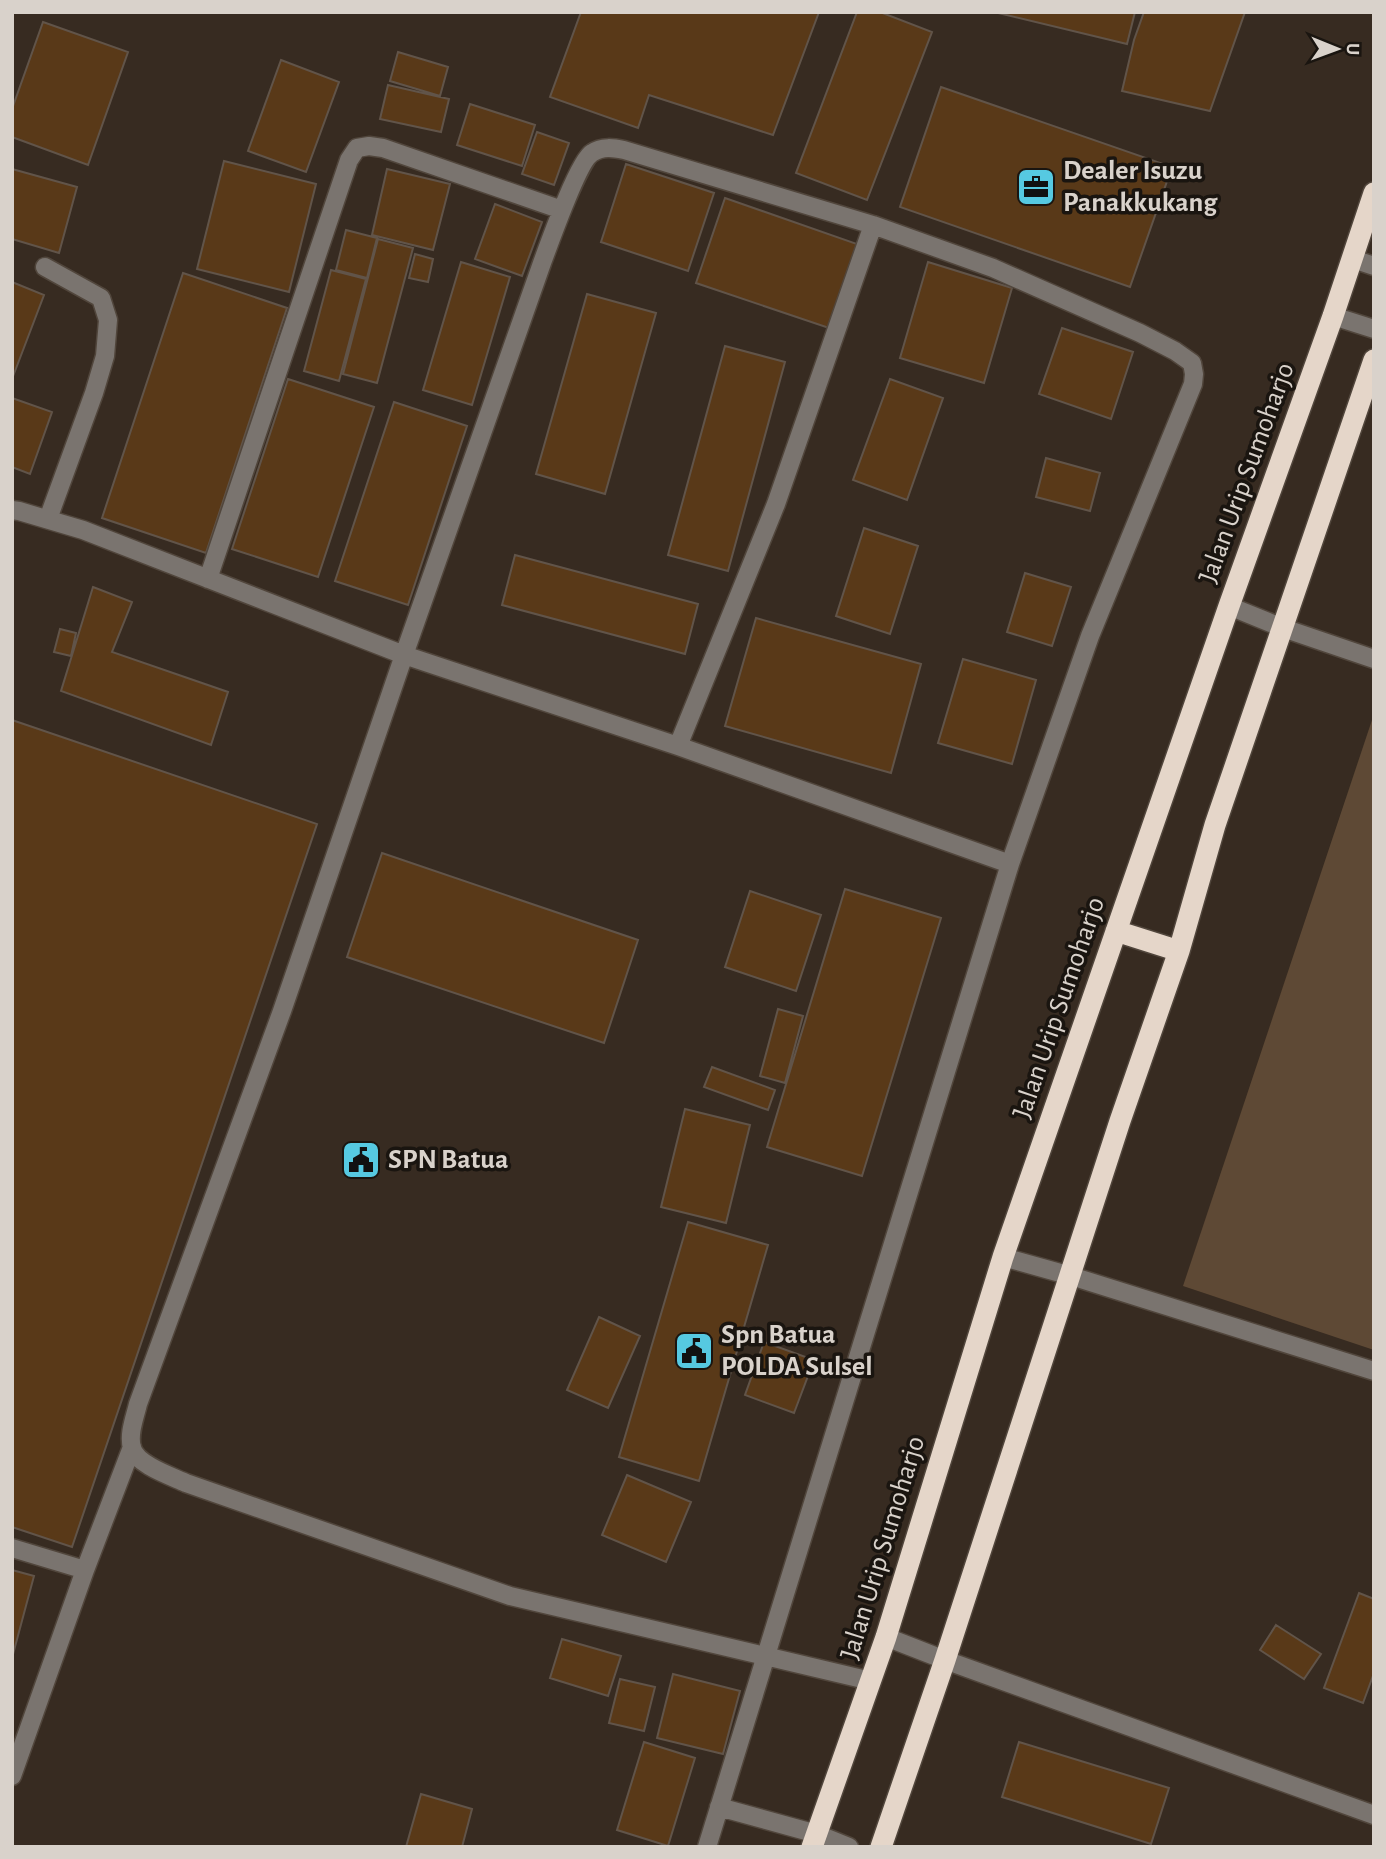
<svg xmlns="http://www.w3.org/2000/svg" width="1386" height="1859" font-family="'Alegreya Sans',sans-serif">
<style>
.green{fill:#5e4935}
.building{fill:#593918;stroke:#615449;stroke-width:2}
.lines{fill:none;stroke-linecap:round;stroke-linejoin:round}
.minor-casing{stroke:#51463c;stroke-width:21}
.highway-casing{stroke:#51463c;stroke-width:24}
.minor{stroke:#7a746f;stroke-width:18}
.highway{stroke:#e5d6c9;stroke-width:21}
.labels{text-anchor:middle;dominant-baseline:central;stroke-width:7;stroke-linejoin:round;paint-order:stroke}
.poi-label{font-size:28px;font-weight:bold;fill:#d9d2cb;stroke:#1a1510;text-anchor:start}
.street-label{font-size:28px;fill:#d9d2cb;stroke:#1a1510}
</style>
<rect width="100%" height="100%" fill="#372b21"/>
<path class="green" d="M1374,714v636l-191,-64z"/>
<path class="building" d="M581,12h238l-46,123 -124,-40 -11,33 -88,-31z
M857,12h23l52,20 -65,168 -71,-27z
M994,12h141l-8,32z
M1144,12h101l-35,99 -88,-20 12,-51z
M43,22l85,30 -40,113 -76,-28v-28z
M398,52l50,15 -8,29 -50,-15z
M281,60l58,22 -33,90 -58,-21z
M388,85l61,14 -8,33 -61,-13z
M941,87l231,80 -42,120 -230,-80z
M470,104l65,21 -13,41 -65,-21z
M537,132l32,11 -15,42 -32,-11z
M224,161l92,23 -27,108 -92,-23z
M626,164l88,29 -26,78 -87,-29z
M12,169l65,18 -18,66 -47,-14z
M387,169l63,15 -17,66 -61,-15z
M725,198l132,46 -28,84 -133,-45z
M495,204l47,18 -20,54 -47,-17z
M346,230l31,8 -10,40 -31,-8z
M378,239l35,9 -36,135 -34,-9z
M415,254l18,5 -5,23 -19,-4z
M461,262l49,15 -38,128 -49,-15z
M928,262l84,26 -28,95 -84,-25z
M331,270l35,9 -27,102 -35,-10z
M183,273l104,35 -81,245 -104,-35z
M12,282l32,13 -32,84z
M587,294l69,19 -51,181 -69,-20z
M1062,328l71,24 -22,67 -72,-25z
M725,346l60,16 -57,209 -60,-16z
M288,379l86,28 -56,170 -86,-28z
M890,379l53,19 -36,102 -54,-20z
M12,398l40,14 -22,62 -18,-7z
M394,402l73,24 -59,179 -73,-24z
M1046,458l54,15 -10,38 -54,-14z
M864,528l54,18 -28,88 -54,-18z
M515,555l183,49 -13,50 -183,-49z
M1025,573l46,14 -19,59 -45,-14z
M93,587l39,15 -20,50 116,40 -17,53 -150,-54z
M756,618l165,46 -30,109 -166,-47z
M60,629l16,4 -5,23 -17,-4z
M963,659l73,21 -24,84 -74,-21z
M12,720l305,104 -245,723 -60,-20z
M382,853l256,87 -34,103 -257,-86z
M845,889l96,29 -79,258 -95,-29z
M750,891l71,24 -25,76 -71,-24z
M778,1009l25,7 -18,67 -25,-7z
M712,1067l63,23 -7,20 -64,-23z
M685,1109l65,16 -24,98 -65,-16z
M688,1222l80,23 -69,236 -80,-24z
M599,1317l41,19 -32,72 -41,-18z
M764,1342l50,18 -20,53 -49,-18z
M627,1475l64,27 -25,60 -64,-27z
M12,1570l22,6 -22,82z
M1359,1593l15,6v74l-11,30 -39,-15z
M1276,1625l45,29 -17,25 -44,-29z
M562,1639l59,17 -13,40 -58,-18z
M673,1674l67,17 -17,63 -66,-16z
M620,1679l35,8 -11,44 -35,-8z
M644,1742l51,16 -27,88 -51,-16z
M1019,1742l150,46 -18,56 -149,-47z
M421,1794l51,15 -10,38h-56z"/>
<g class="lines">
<defs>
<path id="minor" d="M1353,259l21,7
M45,267l56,31 7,22 -3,36 -11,37 -46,126
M1333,316l41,13
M12,510l7,1 64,19 321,125 -122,356 -144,393c-3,13 -10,30 -6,44 5,17 39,28 54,35l324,113 361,85
M208,579l141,-419 8,-12 12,-2 14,2 179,62
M1229,606l54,22 91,31
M678,746l98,-242 97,-279
M1003,1257l68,19 303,95
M12,1548l73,22
M886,1637l59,23 429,155
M12,1776l73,-206 47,-123
M719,1807l98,27 32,13
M707,1847l303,-983 80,-228 103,-252 1,-10 -2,-11 -17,-12 -35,-18 -147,-65 -120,-43 -249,-75c-10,-2 -22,-4 -32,3 -13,7 -43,91 -50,110l-138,392 274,91 332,118"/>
<path id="highway" d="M1116,931l63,20
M812,1847l74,-210 117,-380 226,-651 104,-290 41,-123
M881,1847l64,-187 175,-539 59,-170 36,-126 159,-465"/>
</defs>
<use href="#minor" class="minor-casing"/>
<use href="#highway" class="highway-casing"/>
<use href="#minor" class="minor"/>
<use href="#highway" class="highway"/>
</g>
<defs>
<symbol id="office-square" viewBox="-11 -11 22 22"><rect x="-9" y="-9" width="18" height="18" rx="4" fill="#56c9e1" stroke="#1a1510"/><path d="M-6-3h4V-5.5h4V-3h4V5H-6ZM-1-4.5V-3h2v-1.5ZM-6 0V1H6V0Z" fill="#111"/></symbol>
<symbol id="civic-square" viewBox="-11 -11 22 22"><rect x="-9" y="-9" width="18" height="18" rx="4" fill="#56c9e1" stroke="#1a1510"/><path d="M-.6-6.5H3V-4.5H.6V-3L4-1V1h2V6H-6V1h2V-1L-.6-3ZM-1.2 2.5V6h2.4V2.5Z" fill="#111"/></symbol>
</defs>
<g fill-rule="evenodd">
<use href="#office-square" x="1014" y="165" width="44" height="44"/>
<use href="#civic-square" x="339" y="1138" width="44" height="44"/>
<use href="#civic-square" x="672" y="1329" width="44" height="44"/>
</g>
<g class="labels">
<g class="poi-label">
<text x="1063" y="171">Dealer Isuzu<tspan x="1063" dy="32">Panakkukang</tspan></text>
<text x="388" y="1160">SPN Batua</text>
<text x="721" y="1335">Spn Batua<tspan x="721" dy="32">POLDA Sulsel</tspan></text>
</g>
<g class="street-label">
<text transform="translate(1247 473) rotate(-70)">Jalan Urip Sumoharjo</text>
<text transform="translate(1059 1008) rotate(-71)">Jalan Urip Sumoharjo</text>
<text transform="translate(883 1548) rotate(-73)">Jalan Urip Sumoharjo</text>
</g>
</g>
<rect width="1386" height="1859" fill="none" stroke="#d9d2cb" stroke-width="28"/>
<g transform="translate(1337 49) rotate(91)" stroke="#1a1510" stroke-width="5" paint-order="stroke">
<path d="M0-5L12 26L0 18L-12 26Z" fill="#d9d2cb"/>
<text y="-10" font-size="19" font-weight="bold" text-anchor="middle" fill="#d9d2cb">U</text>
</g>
</svg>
